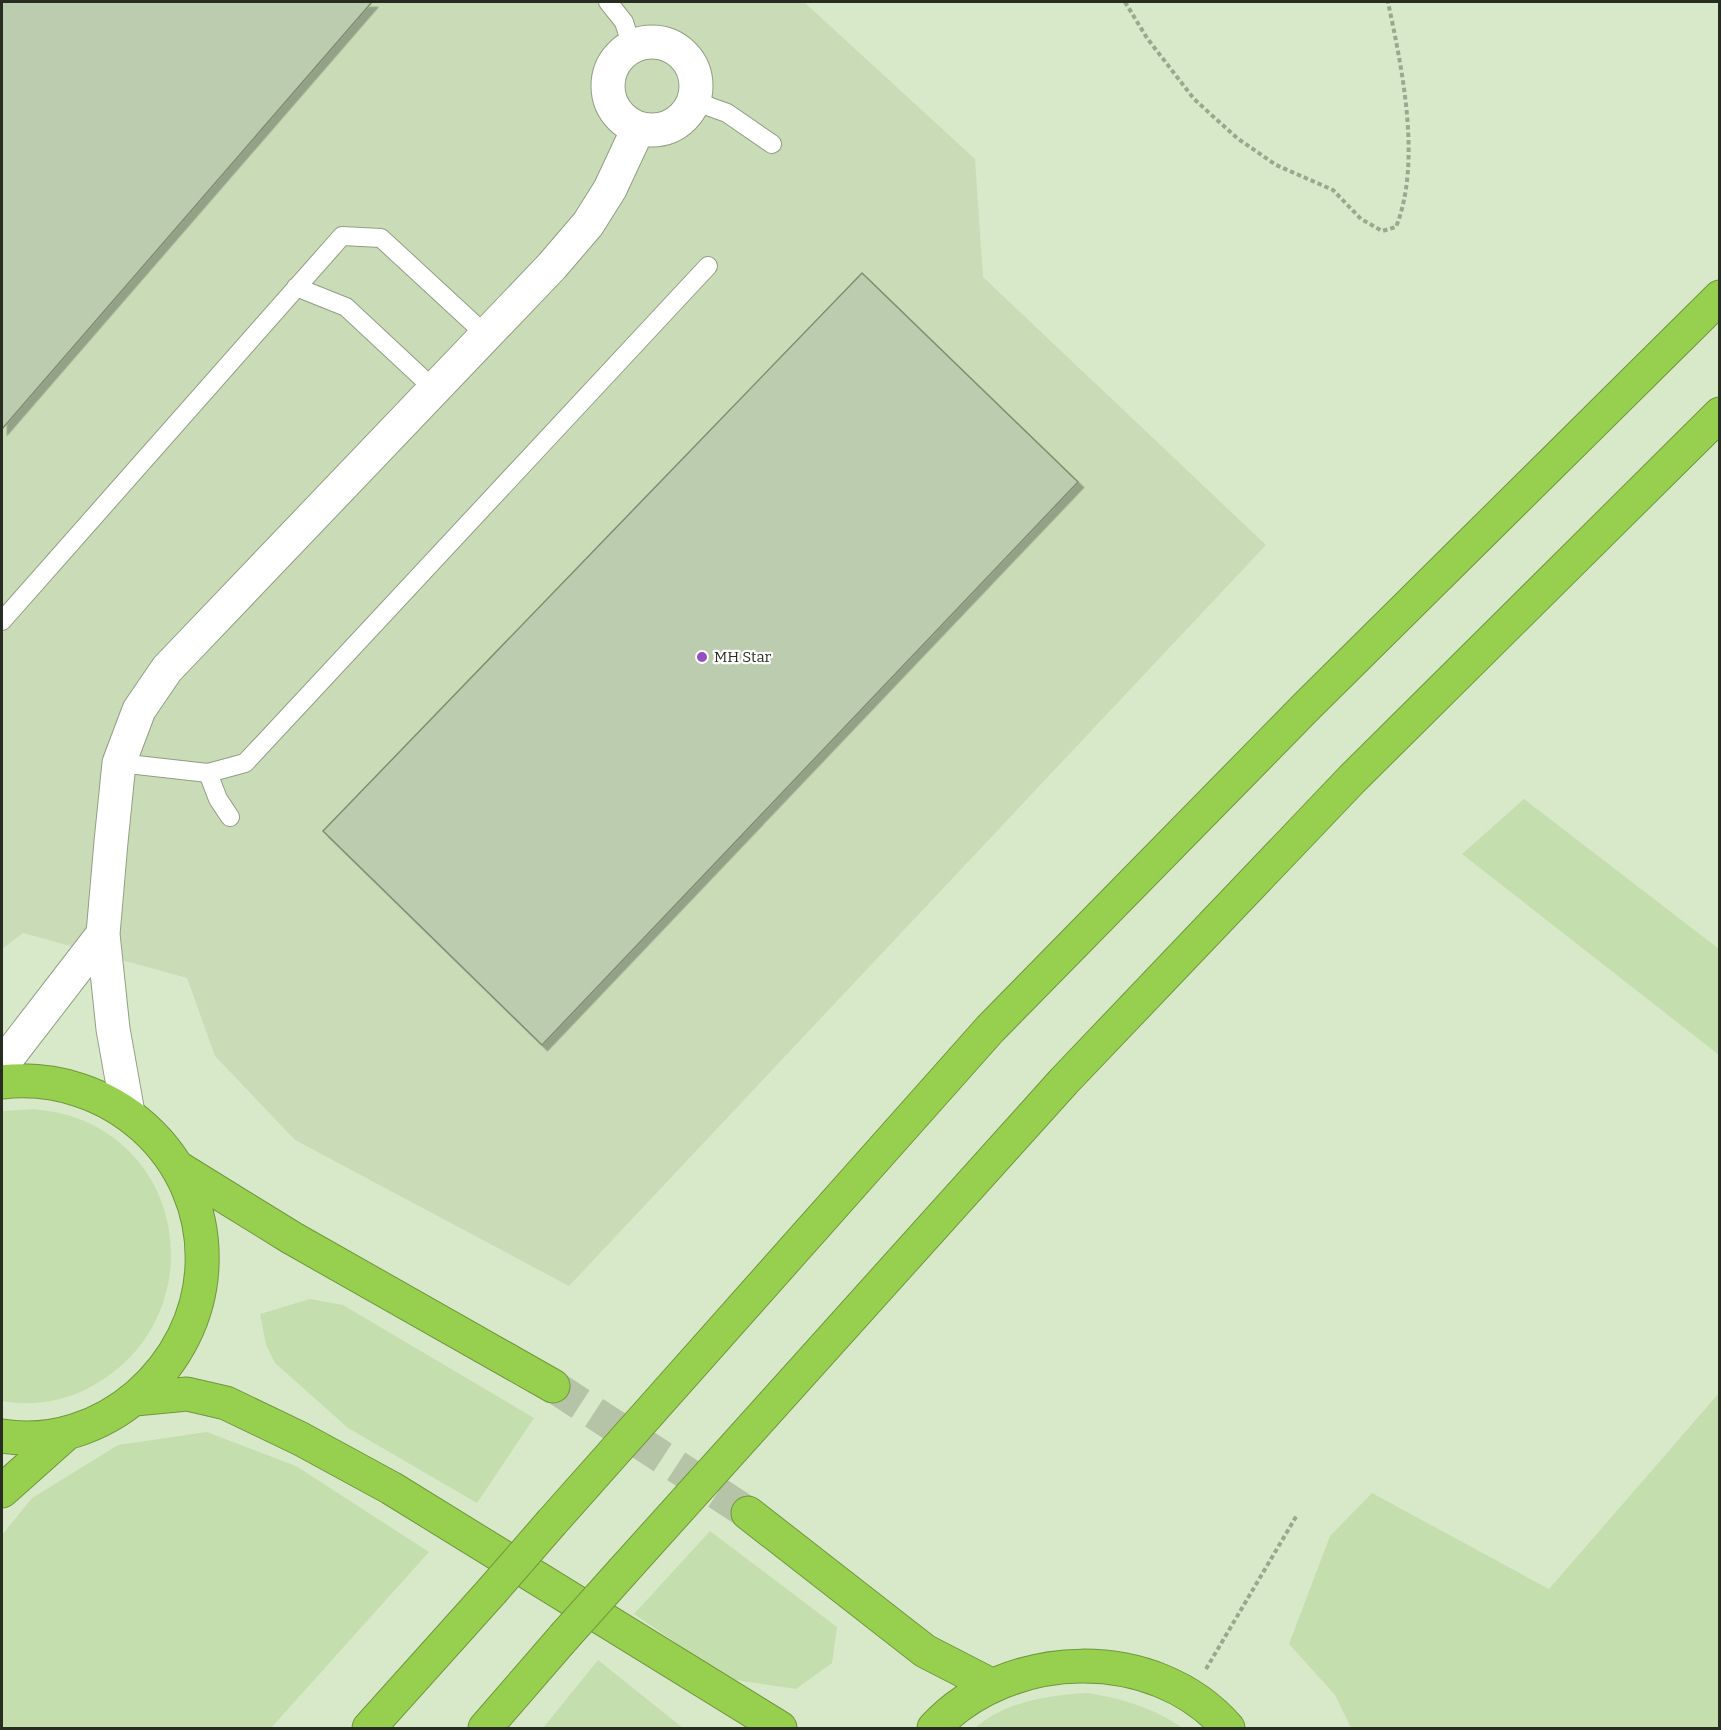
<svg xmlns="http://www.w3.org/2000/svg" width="1721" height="1730" font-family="Bitter,serif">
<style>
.built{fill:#c9dcb7}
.green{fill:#c5deae}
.building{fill:#bcccae;stroke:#808e72;stroke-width:1.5;filter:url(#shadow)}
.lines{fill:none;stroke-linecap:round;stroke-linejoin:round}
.highway-tunnel{stroke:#b5c3a7;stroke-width:33;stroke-dasharray:33 16;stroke-linecap:butt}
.lane-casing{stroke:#909f82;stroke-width:20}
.street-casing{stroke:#909f82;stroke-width:35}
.highway-casing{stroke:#70973e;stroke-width:35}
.path{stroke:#9aa88f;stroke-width:4;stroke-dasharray:4.5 3;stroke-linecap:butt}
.lane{stroke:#fff;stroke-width:18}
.street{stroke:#fff;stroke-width:33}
.highway{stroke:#97d04e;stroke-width:33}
.highway-bridge-casing{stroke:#70973e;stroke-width:35;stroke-linecap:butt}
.highway-bridge{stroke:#97d04e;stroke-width:33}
.poi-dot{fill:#9550c3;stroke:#fff;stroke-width:2}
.labels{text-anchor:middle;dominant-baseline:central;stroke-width:4.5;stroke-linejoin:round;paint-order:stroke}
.poi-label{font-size:15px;fill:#272d21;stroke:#fff;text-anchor:start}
</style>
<defs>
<filter id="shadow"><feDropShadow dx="5.5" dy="5.5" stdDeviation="0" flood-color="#0004"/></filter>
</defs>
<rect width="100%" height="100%" fill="#d8e9c9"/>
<path class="built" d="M2,2h802l171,157 8,118 283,268 -697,741 -274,-146 -80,-84 -28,-78 -164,-45 -21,16z"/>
<path class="green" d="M1524,799l195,150v106l-257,-201z
M35,1109c11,2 24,3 36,7 124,41 134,207 23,269 -27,16 -61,22 -92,16v-290z
M310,1299l33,6 191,113 -57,85 -129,-75 -73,-65 -9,-18 -6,-31z
M1719,1393v335h-368l-16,-33 -46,-51 41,-108 42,-43 177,96z
M207,1432l89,34 133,86 -158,176h-269v-193l30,-37 86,-53z
M710,1531l127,96 -5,36 -36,26 -68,-10 -94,-65z
M598,1660l85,68h-140z
M1088,1693c36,6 65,15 95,35h-208c31,-27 74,-33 113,-35z"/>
<path class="building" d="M2,2h370l-370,427z
M862,273l216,209 -536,563 -219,-214z"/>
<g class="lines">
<path class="highway-tunnel" d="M553,1386l195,127"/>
<defs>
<path id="lane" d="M608,2l16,20 8,25
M694,101l33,12 45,31
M296,287l50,20 89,83
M2,621l340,-385 39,2 105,97
M119,763l89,10 37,-10 463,-497
M208,773l10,26 12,18"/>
<path id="street" d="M608 86a44 44 0 1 1 88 0a44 44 0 1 1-88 0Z
M2,1065l101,-131
M128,1113l-15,-84 -10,-95 8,-92 8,-79 20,-53 28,-41 385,-403 36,-42 22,-35 28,-60"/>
<path id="highway" d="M2,1082c108,-12 205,73 200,184 -4,101 -99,186 -200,170
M177,1167l115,71 261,148
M135,1399l52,-5 39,9 75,36 90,49 389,240
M2,1491l65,-58
M748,1513l177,138 66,34
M552,1522l438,-493 317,-323 413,-409
M623,1571l441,-490 288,-302 368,-365
M369,1728l123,-137
M485,1728l78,-90
M934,1728c74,-80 220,-85 294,0"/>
</defs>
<use href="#lane" class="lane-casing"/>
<use href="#street" class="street-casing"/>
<use href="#highway" class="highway-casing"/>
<path class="path" d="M1125,2l22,36 47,61 43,39 39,27 57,25 28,29 21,12 14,-4c26,-65 6,-159 -8,-225
M1206,1669l91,-154"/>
<use href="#lane" class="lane"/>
<use href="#street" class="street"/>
<use href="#highway" class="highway"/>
<defs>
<path id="highway-bridge" d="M492,1591l60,-69
M563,1638l60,-67"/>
</defs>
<use href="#highway-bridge" class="highway-bridge-casing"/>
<use href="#highway-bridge" class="highway-bridge"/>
</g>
<circle class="poi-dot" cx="702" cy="657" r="6"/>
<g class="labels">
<g class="poi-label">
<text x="714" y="657">MH Star</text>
</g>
</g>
<rect width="1721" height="1730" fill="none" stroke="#272d21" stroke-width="6"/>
</svg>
